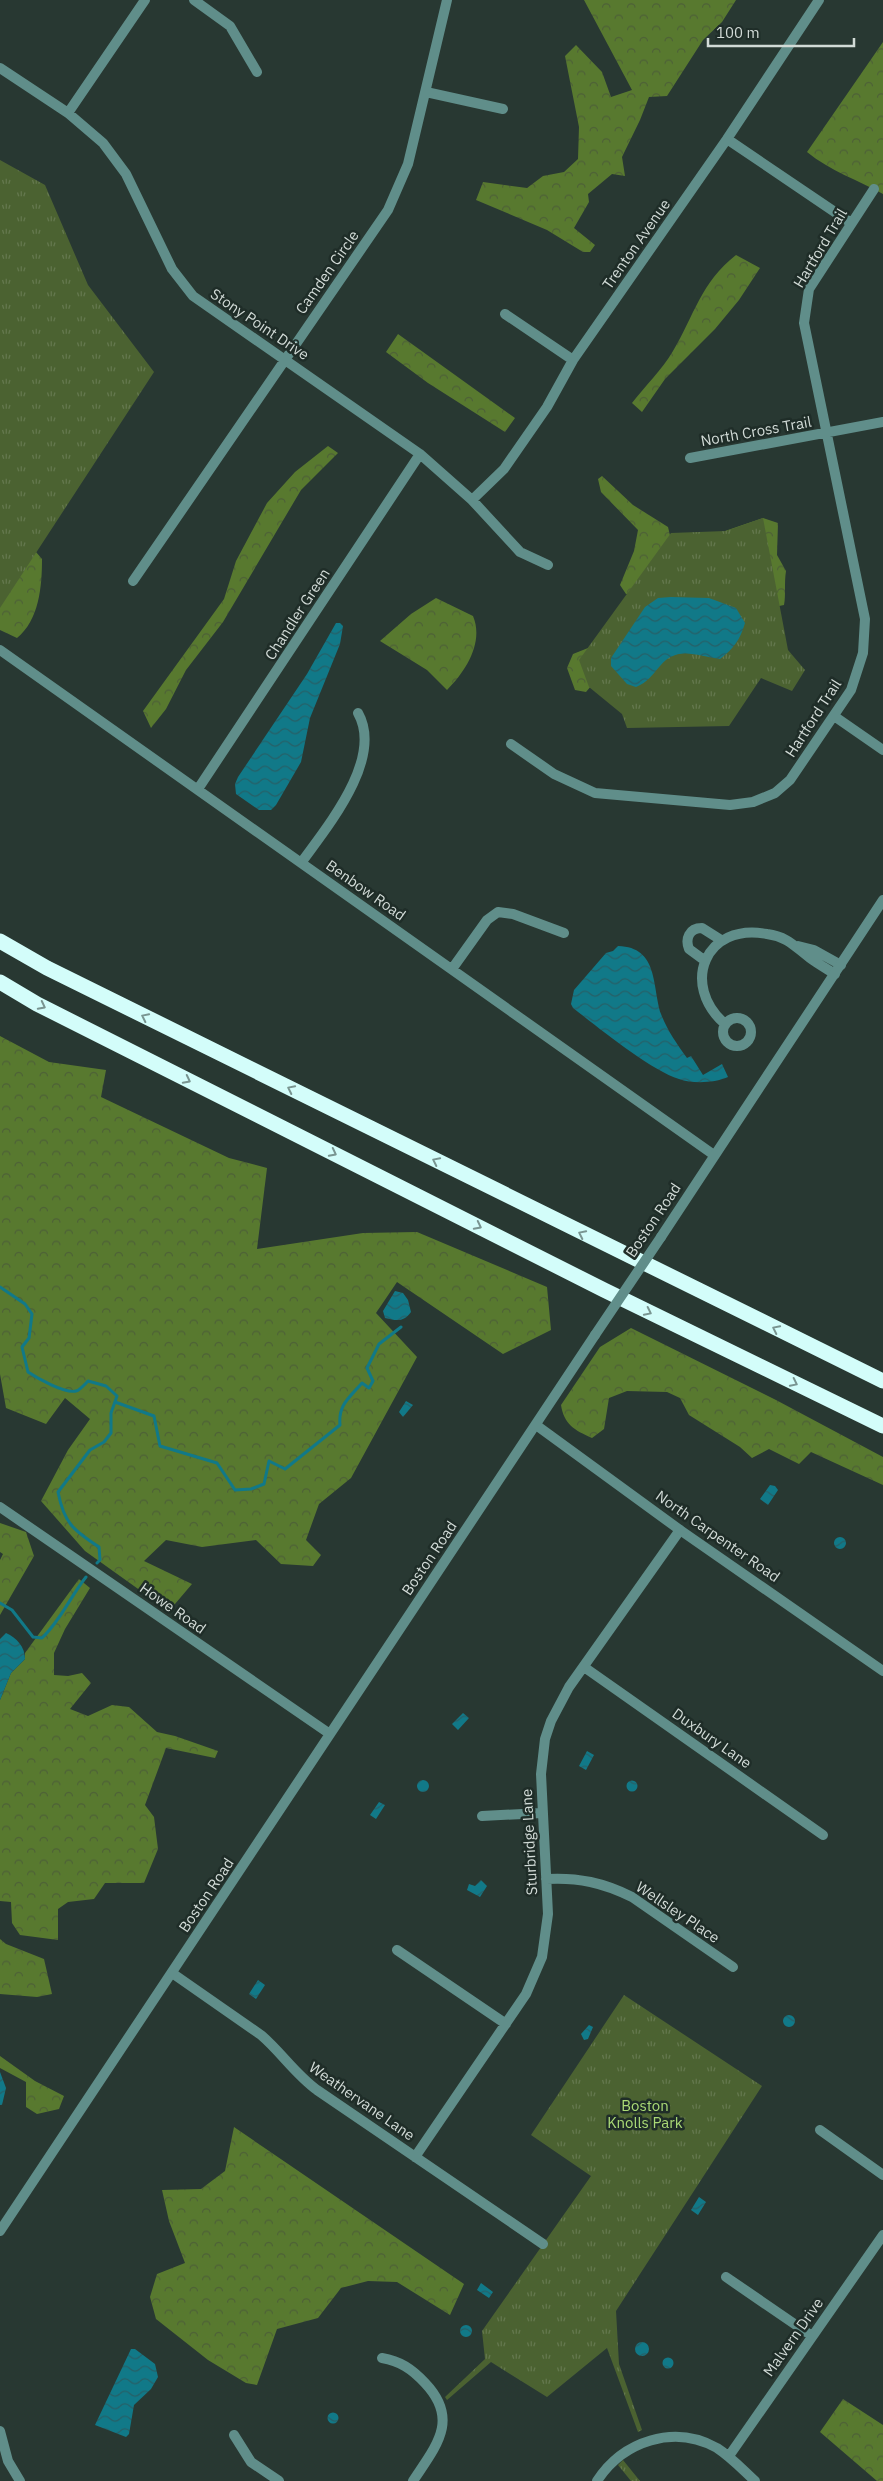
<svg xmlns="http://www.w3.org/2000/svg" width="883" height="2481" font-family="'IBM Plex Sans',sans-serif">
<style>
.forest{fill:url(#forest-crowns)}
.park{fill:url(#park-tufts)}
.water{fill:url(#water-waves)}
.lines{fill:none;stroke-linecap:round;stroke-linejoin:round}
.stream{stroke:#117988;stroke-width:3}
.minor{stroke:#608e8a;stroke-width:10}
.tertiary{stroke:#608e8a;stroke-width:10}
.motorway{stroke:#d3fdfa;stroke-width:15}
.tertiary-bridge{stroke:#608e8a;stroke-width:10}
.oneway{stroke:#799591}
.labels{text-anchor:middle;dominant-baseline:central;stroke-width:5;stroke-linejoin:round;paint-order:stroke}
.street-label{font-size:15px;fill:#d2dbd7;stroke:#1f2d28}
.park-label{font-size:15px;fill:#abdb76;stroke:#1f2d28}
</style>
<defs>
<pattern id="forest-crowns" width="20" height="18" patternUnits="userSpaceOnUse" patternTransform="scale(1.25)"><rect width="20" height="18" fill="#58792f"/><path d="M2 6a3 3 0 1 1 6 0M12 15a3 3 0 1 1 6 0" fill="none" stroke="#4d6037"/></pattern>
<pattern id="park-tufts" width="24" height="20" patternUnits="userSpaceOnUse" patternTransform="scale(1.25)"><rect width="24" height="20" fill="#4b6231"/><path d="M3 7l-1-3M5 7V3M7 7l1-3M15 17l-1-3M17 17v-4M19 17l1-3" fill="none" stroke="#64784e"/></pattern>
<pattern id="water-waves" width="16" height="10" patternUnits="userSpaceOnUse" patternTransform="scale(1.25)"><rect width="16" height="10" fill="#117988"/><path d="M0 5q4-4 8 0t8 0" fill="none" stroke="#266068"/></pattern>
</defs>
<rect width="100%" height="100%" fill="#283832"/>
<path class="forest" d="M584,0h152l-14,22 -19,18 -36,56 -18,1 -9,23 -18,37 3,19 -13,-2 -24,20 1,8 -15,26 21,17 -5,7h-7l-36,-22 -71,-30 7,-18 44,6 16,-12 21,-4 14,-13 1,-32 -14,-71 11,-11 26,27 9,25 21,-7z
M883,42v152c-25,-14 -53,-23 -76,-42z
M736,255l24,13 -21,32 -24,29 -50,50 -23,33 -10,-9c13,-17 30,-33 41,-52 21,-35 28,-69 63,-96z
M398,334l117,84 -10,14 -77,-49 -42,-31z
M328,446l10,7 -37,37 -78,132 -37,48 -20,39 -15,19 -8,-17 81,-112 12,-38 31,-58 28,-31z
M602,476l31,29 35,22 6,25 -39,41 -9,1 -6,-9 14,-34 4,-21 -37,-38 -3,-13z
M0,510l42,49c0,28 -3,61 -25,79l-17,-8z
M763,518l15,5 -1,32 9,16c-2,12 0,23 -2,34l-5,1 -54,-75z
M436,598l37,18c11,26 -7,55 -26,74l-20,-20 -47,-29 31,-27z
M608,640l-12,40 -10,12 -11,-2 -8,-22 6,-14z
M0,1036l49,26 57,8 -5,27 128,61 38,10 -10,81 106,-16 54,-1 130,55 4,43 -48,24 -106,-72 -21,31 41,44 -66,121 -32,26 -13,36 15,15 -8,11 -32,-2 -25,-24 -54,7 -36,-7 -22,21 48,23 -23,27 -84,-60 -44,-50 27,-51 22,-31 -25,-21 -19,26 -40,-16 -6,-34z
M631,1328l145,72 107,57v28l-72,-33 -12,12 -30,-15 -17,9 -12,-11 -51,-32 -9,-17 -13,-6 -40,-1 -18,7 -5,31 -12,9c-18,-8 -28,-14 -31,-33l39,-58z
M0,1523l26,9 8,24 -34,59v-55l3,-6 -3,-2z
M79,1579l11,9 -25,41 -11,24v22l14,1 14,-3 9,10 -21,26 18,7 24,-11 17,2 28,25 18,4 43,15 -3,7 -49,-10 -21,57 9,12 4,32 -14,34h-39l-11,16 -26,3 -10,7v31l-38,-5 -8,-12 -1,-21 -11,-1v-201l11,-27 14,-14v-6z
M0,1939l6,5 38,15 8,35 -15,3 -37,-3z
M0,2056l35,25 29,15 -5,13 -22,5 -11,-7v-25l-26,-14z
M234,2127l230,157 -14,31 -53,-33 -29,-1 -27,7 -23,30 -41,11 -20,56 -11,-2 -38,-23 -52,-41 -6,-22 7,-23 28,-11 -16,-42 -7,-31 39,-1 24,-18z
M843,2399l40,26v56h-6l-57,-49z"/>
<path class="park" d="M0,160l45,25 43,100 66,87 -154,236z
M763,518l25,132 17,20 -13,21 -31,-13 -32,48 -102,2 -5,-14 -33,-27 -10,-27 92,-127 55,-2z
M624,1995l138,91 -146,225 3,53 23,66 -4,2 -31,-84 -60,49 -56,-35 -44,38 -2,-3 40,-38 -3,-28 109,-155 -60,-41z
M623,2460l17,21h-9l-13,-16z"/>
<path class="water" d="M671,597l38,1 27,10 9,15c-5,17 -11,25 -25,36 -23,-3 -43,-14 -60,7 -8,9 -12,16 -24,21l-9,-3 -16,-18v-8l34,-51 13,-9z
M336,623h4l3,3 -3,18 -30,74 -9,44 -25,43 -5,5h-12l-23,-16 -1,-10 3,-7 69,-103z
M618,946c41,1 34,41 43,68 6,16 16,30 26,44l4,-2 12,19 19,-11 6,13c-14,6 -35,7 -49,2 -29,-9 -80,-51 -106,-71l-2,-4 3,-14 32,-37 7,-2z
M395,1291l8,2 5,7 3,12c-7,10 -14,9 -26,6l-2,-7z
M406,1401l7,4 -10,12 -4,-5z
M770,1485l5,1 3,4 -10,15 -8,-6z
M834 1543a6 6 0 1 1 12 0a6 6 0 1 1-12 0Z
M6,1633c11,5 19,14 19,26l-14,14 -11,27v-61z
M463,1713l6,5 -11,12 -6,-6z
M587,1751l7,4 -8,15 -7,-4z
M417 1786a6 6 0 1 1 12 0a6 6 0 1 1-12 0Z
M626.5 1786a5.5 5.5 0 1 1 11 0a5.5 5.5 0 1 1-11 0Z
M379,1802l6,3 -9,14 -6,-4z
M481,1880l6,6 -7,11 -13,-7 2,-6 6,2z
M258,1980l7,5 -9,14 -7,-5z
M783 2021a6 6 0 1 1 12 0a6 6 0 1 1-12 0Z
M589,2025l4,2 -5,12 -4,1 -3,-6z
M0,2072l6,16 -4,17h-2z
M699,2197l7,5 -8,13 -7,-5z
M481,2283l12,9 -4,6 -12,-8z
M460 2331a6 6 0 1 1 12 0a6 6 0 1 1-12 0Z
M635 2349a7 7 0 1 1 14 0a7 7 0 1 1-14 0Z
M131,2349h4l20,15 3,13 -7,12 -17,16 -5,29 -3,3 -31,-12z
M662.5 2363a5.5 5.5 0 1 1 11 0a5.5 5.5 0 1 1-11 0Z
M327.5 2418a5.5 5.5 0 1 1 11 0a5.5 5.5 0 1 1-11 0Z"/>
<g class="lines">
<path class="stream" d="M0,1287l25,17 7,10 -3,24 -7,9 6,25c9,6 37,22 48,19 4,-1 9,-7 12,-10l18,5 11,10 -6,17v20l-7,9 -14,8 -32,42c6,31 15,38 41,55l1,13 -3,3
M115,1402l39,14 6,30 57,17 18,27 16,-1 13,-5 5,-23 16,8 55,-44c-2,-20 9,-27 22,-42l7,5 4,-7 -6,-13 12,-24 22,-17
M0,1603l12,7 21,27 9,1c19,-18 28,-41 44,-61"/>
<path class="minor" d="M194,0l36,26 27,46
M0,68l68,45 35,30 23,31 46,95 21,27 227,158 52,46 48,52 28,13
M426,92l77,17
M68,113l77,-113
M727,139l124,84
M505,314l68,46
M690,458l193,-36
M472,500l32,-31 43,-62 26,-47 154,-221 92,-139
M133,581l255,-371 20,-46 39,-164
M0,650l714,505
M834,716l49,34
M511,744l43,30 41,19 135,12 23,-3 22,-9 15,-13 61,-90 12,-37 2,-34 -61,-296 5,-34 65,-100
M198,789l222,-335
M301,863c26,-36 83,-104 57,-150
M798,946l16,4 27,15
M704,960l-15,-11c-4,-10 0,-21 13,-21l19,12
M452,969l35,-49 11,-8 15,2 51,19
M723 1032a14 14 0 1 1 28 0a14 14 0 1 1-28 0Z
M725,1024c-45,-39 -20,-102 42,-90 21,3 27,12 43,24 8,6 17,11 25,16
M584,1667l239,168
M482,1816l60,-3
M546,1879c32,-2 58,4 86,18l101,70
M397,1950l109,74
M172,1973l89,62c20,17 34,39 56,55l226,154
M820,2130l63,45
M415,2157l111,-163 16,-37 6,-43 -7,-140 4,-35 6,-18 18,-34 111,-157
M726,2277l86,59
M382,2358c18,3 30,11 43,25 35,37 11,63 -12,98
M0,2431l8,30 12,20
M234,2435l17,27 28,19
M729,2456l154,-221
M597,2481c26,-40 77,-57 120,-33 14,9 26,22 38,33"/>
<path class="tertiary" d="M661,1237l222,-337
M536,1425l144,105 203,141
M0,1507l330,227
M0,2231l595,-896"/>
<path class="motorway" d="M0,941l47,27 836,413
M0,982l37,22 567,286 279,136"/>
<path class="tertiary-bridge" d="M595,1335l66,-98"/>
</g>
<defs><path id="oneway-chevron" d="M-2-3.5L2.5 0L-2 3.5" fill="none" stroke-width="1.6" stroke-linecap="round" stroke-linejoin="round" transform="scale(1.25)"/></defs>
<g class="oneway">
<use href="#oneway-chevron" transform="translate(42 1006) rotate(27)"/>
<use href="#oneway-chevron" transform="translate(145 1017) rotate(-154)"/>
<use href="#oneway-chevron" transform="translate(187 1080) rotate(27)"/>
<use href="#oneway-chevron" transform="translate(291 1089) rotate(-154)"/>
<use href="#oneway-chevron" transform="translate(333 1153) rotate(27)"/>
<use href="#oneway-chevron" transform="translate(436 1161) rotate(-154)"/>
<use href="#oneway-chevron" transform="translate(478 1226) rotate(27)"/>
<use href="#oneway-chevron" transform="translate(582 1234) rotate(-154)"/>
<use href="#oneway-chevron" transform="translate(648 1312) rotate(26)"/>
<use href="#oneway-chevron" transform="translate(776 1329) rotate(-154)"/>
<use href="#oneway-chevron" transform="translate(794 1383) rotate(26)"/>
</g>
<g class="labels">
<g class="street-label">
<text transform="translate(636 244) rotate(-55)">Trenton Avenue</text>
<text transform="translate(820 248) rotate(-59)">Hartford Trail</text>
<text transform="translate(327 272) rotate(-55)">Camden Circle</text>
<text transform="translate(260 324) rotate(34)">Stony Point Drive</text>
<text transform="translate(756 431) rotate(-10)">North Cross Trail</text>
<text transform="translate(297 614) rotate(-57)">Chandler Green</text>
<text transform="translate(813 718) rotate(-57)">Hartford Trail</text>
<text transform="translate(366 890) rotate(35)">Benbow Road</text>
<text transform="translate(653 1220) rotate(-56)">Boston Road</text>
<text transform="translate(718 1536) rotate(35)">North Carpenter Road</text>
<text transform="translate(429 1558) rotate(-56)">Boston Road</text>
<text transform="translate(173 1608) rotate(35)">Howe Road</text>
<text transform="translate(712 1738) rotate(35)">Duxbury Lane</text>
<text transform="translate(529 1842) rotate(-93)">Sturbridge Lane</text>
<text transform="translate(206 1895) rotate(-56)">Boston Road</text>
<text transform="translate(678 1912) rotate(34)">Wellsley Place</text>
<text transform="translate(362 2101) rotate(35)">Weathervane Lane</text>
<text transform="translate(793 2337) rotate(-55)">Malvern Drive</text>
</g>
<g class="park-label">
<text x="645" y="2105">Boston<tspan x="645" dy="17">Knolls Park</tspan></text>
</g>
</g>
<path d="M708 38v8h146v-8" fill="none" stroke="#d2dbd7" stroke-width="2.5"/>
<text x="716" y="38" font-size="15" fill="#d2dbd7" stroke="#1f2d28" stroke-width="4" paint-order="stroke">100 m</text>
</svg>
